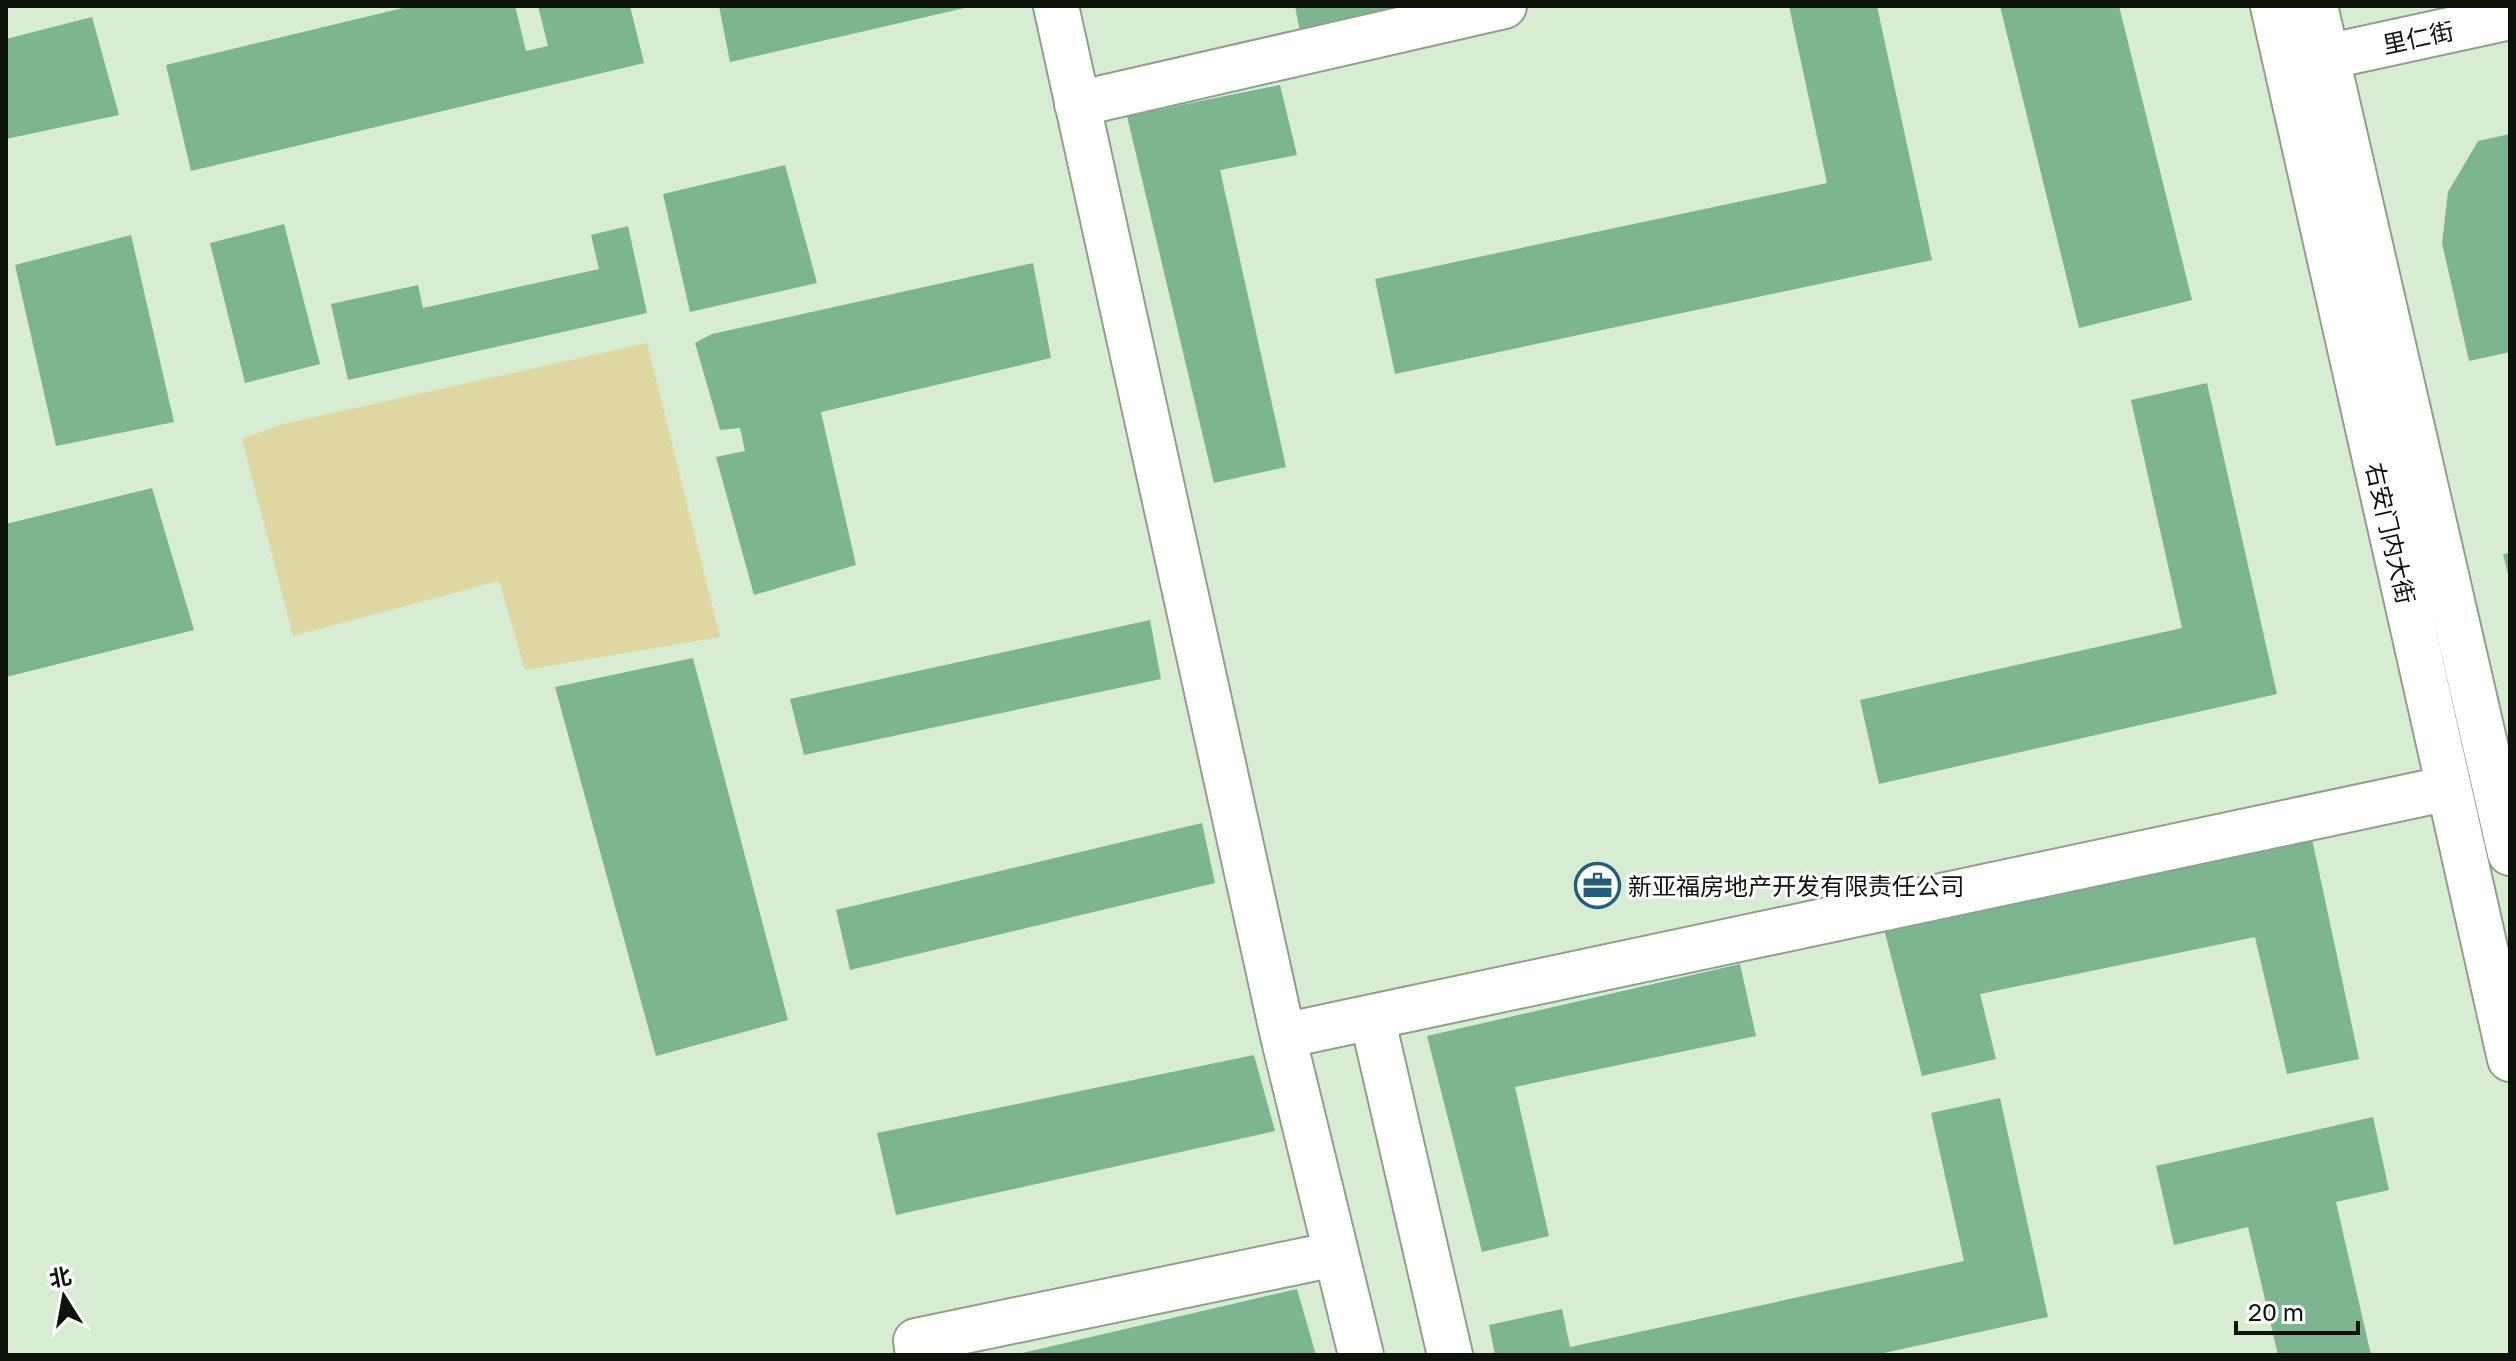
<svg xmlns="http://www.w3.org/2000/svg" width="2516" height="1361" font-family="'Golos Text','Noto Sans SC',sans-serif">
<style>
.green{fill:#ded7a2}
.building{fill:#7db592}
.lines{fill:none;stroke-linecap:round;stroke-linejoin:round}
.street-casing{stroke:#90a18a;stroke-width:48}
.secondary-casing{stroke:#90a18a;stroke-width:48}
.street{stroke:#fff;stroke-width:44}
.secondary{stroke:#fff;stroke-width:44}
.labels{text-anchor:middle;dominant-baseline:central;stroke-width:6;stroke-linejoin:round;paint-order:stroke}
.street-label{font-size:24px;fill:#0d130b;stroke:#fff}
.poi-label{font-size:24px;fill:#0d130b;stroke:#fff;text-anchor:start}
</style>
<rect width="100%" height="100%" fill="#d8ebd3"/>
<path class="green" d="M647,343l73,294 -195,33 -26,-89 -206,55 -51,-197 41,-15z"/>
<path class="building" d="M411,6h104l11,45 22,-5 -10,-40h92l14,57 -453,108 -25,-106z
M719,6h250v1l-239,55z
M1295,6h92l3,12 -89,19z
M1789,6h88l55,254 -537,114 -20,-95 452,-96z
M2000,6h119l73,294 -113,28z
M92,17l27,98 -113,24v-100z
M1280,85l17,70 -77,15 66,297 -72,16 -87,-367z
M2510,134v218l-41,9 -27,-118 6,-51 30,-51z
M785,165l32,118 -127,29 -27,-118z
M284,224l36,140 -75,19 -35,-140z
M628,226l19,87 -299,67 -17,-76 87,-19 5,23 176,-39 -8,-34z
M131,235l43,187 -118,24 -41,-181z
M1033,263l18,95 -230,54 35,153 -102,30 -38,-138 29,-6 -5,-23 -20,2 -25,-87 17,-9z
M2207,383l70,311 -398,90 -19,-84 322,-72 -51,-228z
M152,488l42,142 -188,47v-153z
M2510,553v25h-1l-6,-24z
M1150,620l11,59 -357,76 -14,-56z
M693,658l95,362 -132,36 -101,-369z
M1202,823l13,60 -365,87 -14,-60z
M2312,839l47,220 -72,15 -32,-137 -275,57 16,65 -74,17 -38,-147z
M1740,964l16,72 -241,51 34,149 -67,16 -55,-216z
M1254,1055l21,76 -379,84 -19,-82z
M2000,1098l48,219 -173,38h-380l-6,-30 73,-16 8,38 394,-86 -33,-148z
M2373,1117l16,73 -53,12 35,153h-93l-30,-128 -74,18 -18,-79z
M1297,1289l19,66h-298v-1z"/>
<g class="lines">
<defs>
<path id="street" d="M1056,6l227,1030 89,-19 78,338
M2326,57l184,-40
M1077,104l427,-98
M1372,1017l1077,-229
M1283,1036l78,319
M918,1355l-2,-14 419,-87"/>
<path id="secondary" d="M2273,6l237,1053
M2315,6l195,847"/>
</defs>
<use href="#street" class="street-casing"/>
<use href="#secondary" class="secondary-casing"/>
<use href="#street" class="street"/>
<use href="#secondary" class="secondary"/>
</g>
<defs>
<symbol id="office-ring" viewBox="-11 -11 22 22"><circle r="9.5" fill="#fff" stroke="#255e78" stroke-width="1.5"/><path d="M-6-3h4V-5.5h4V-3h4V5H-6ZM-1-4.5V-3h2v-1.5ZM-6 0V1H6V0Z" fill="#255e78"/></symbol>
</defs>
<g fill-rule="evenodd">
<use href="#office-ring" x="1572" y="860" width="51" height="51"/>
</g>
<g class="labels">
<g class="street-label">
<text transform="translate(2418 37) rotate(-12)">里仁街</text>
<text transform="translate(2391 533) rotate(77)">右安门内大街</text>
</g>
<g class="poi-label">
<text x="1628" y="885">新亚福房地产开发有限责任公司</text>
</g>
</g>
<rect width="2516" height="1361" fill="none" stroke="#0d130b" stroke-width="16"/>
<g transform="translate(64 1297) rotate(349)" stroke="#ffffff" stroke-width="6" paint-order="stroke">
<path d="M0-6L14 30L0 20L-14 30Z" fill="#0d130b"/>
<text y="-12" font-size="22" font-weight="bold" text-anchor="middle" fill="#0d130b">北</text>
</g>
<path d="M2236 1321v12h122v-12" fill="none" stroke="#0d130b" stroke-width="4"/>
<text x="2248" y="1321" font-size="24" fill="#0d130b" stroke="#ffffff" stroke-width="6" paint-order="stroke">20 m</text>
</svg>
